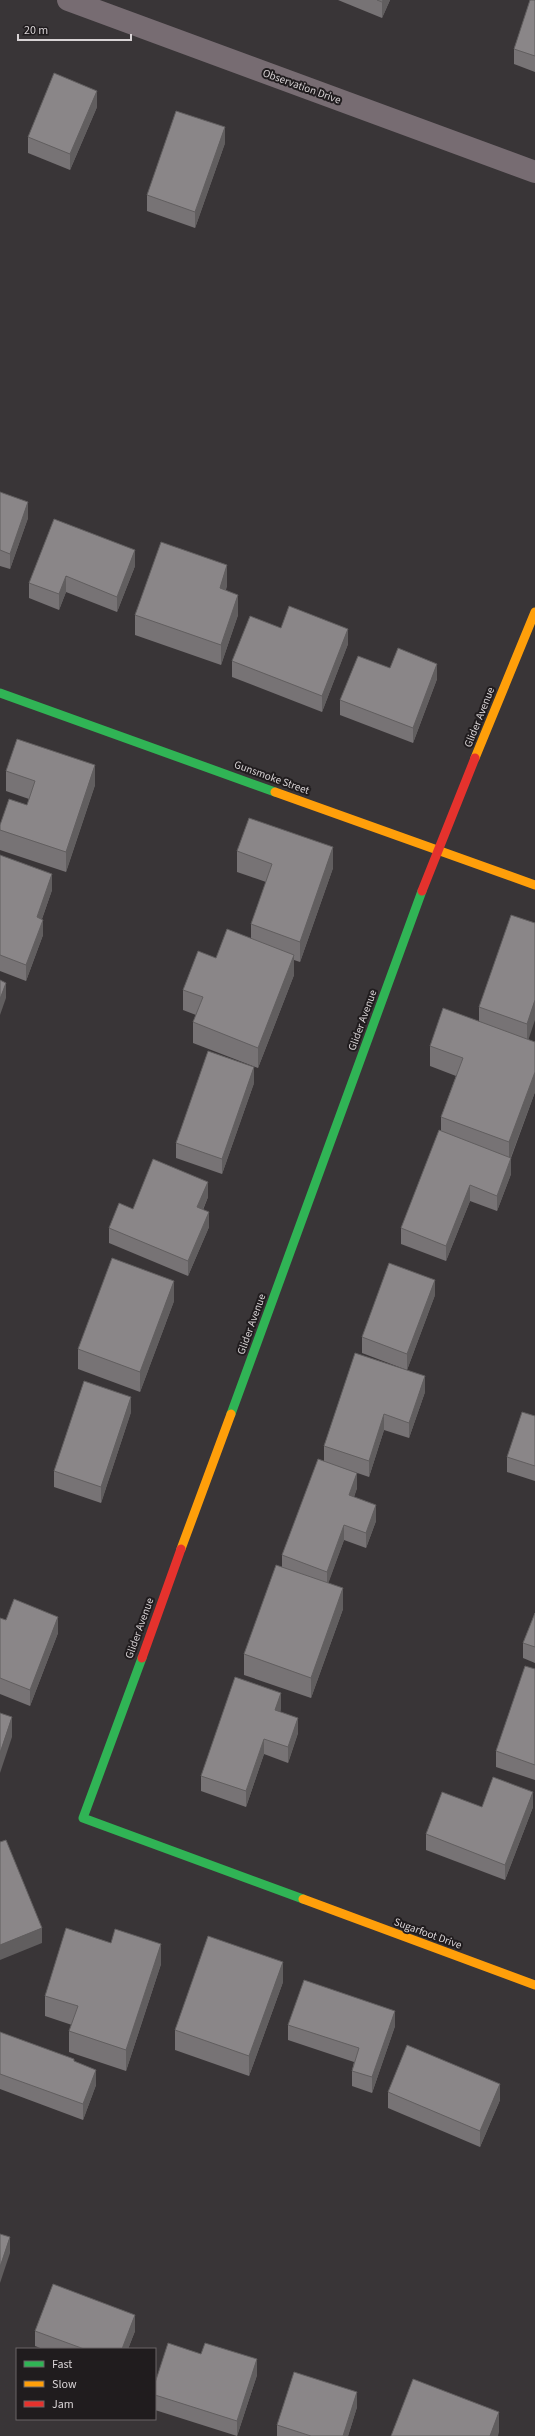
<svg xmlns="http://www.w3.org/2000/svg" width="535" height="2436" viewBox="0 0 535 2436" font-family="'Source Sans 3',sans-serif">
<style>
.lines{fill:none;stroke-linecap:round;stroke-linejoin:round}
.street{stroke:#776c72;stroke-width:22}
.fast{stroke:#30b455;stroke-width:9}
.slow{stroke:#ff9f0a;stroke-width:9}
.jam{stroke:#e5322d;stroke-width:9}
.wall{fill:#777375}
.shaded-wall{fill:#615e5f}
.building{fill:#8a8688;stroke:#615e5f}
.labels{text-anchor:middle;stroke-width:4;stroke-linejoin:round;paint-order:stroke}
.street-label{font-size:11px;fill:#d8d3d5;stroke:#201c1e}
</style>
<rect width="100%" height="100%" fill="#393537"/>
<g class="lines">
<!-- street -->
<path class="street" d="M68 0 535 172"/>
<!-- fast -->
<g class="fast">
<path d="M0 693 275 792"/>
<path d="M231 1414 422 891"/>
<path d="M142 1658 83 1818 303 1899"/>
</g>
<!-- slow -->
<g class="slow">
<path d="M475 758 535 612"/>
<path d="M275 792 535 885"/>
<path d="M181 1549 231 1414"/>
<path d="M303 1899 535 1985"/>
</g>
<!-- jam -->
<g class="jam">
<path d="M422 891 475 758"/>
<path d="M142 1658 181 1549"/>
</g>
</g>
<!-- wall -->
<g class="wall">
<path d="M338 0H390L382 18Z"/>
<path d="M535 0V72L514 64V49Z"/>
<path d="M97 107 70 170 28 153V137Z"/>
<path d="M225 143 195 228 147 211V195Z"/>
<path d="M0 492 28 518 10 569 0 566Z"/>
<path d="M135 566 117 612 66 592 59 610 29 598V583Z"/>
<path d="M227 585 226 590 238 615 221 665 135 635V615Z"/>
<path d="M348 644 322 712 232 677V661Z"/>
<path d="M390 668 437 679 413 743 340 715V700Z"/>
<path d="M6 771 95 785 66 872 0 850V825L27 805 29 799 6 791Z"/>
<path d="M237 851 333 868 300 962 294 960V975L258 1068 193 1043V1022L196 1015 183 1010V990L216 958 251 938V924L266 882 237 872Z"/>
<path d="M0 855 52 890 42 919 43 935 26 981 0 971Z"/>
<path d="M535 923 528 1040 535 1042V1092L511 1158V1174L497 1211 470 1201 446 1261 401 1244V1228L441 1131V1117L456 1076 430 1066V1046L479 1022V1007Z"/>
<path d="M254 1083 222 1174 176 1158V1143Z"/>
<path d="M208 1197 203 1210 209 1227 188 1276 109 1243V1228L133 1209Z"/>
<path d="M435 1295 407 1370 362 1353V1337Z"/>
<path d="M174 1301 140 1392 78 1369V1349Z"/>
<path d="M425 1392 409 1438 384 1430 369 1477 337 1466 357 1488 354 1497 376 1521 366 1548 344 1540 328 1583 343 1609 311 1698 244 1675V1654L282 1567V1555L324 1461V1446Z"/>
<path d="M131 1412 101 1503 54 1487V1471Z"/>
<path d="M535 1416V1481L507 1472V1457Z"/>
<path d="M535 1613V1663L523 1658V1643Z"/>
<path d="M0 1618 6 1620 58 1633 30 1706 0 1694Z"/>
<path d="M535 1669V1780L496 1767V1751Z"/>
<path d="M281 1709 280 1712 298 1733 288 1763 264 1754 246 1807 201 1791V1776Z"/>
<path d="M482 1807H533L505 1880 426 1850V1834Z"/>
<path d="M111 1943 161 1964 126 2071 69 2052V2031L72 2025 45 2016V1996Z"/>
<path d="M283 1982 249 2076 175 2050V2030Z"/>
<path d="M288 2025 395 2026 372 2093 352 2086V2071L354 2062 288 2040Z"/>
<path d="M0 2032 74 2062 96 2085 83 2120 0 2089Z"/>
<path d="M388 2092 500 2100 480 2147 388 2108Z"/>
<path d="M35 2331H135L128 2349H43L35 2346Z"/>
<path d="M201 2354 257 2375 237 2436 155 2410V2383Z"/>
<path d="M357 2407 348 2436H277V2425Z"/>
</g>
<!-- shaded-wall -->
<g class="shaded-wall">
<path d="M383 0H390L382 18V2Z"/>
<path d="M97 91V107L70 170V154Z"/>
<path d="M225 127V143L195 228V212Z"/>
<path d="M28 502V518L10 569V554Z"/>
<path d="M135 550V566L117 612V597Z"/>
<path d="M227 565V585L220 608V588Z"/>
<path d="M66 576V592L59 610V594Z"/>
<path d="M238 595V615L221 665V645Z"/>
<path d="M348 629V644L322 712V696Z"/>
<path d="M437 664V679L413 743V728Z"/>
<path d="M95 765V785L66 872V852Z"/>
<path d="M333 847V868L300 962V942Z"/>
<path d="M52 874V890L37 933V917Z"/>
<path d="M43 920V935L26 981V965Z"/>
<path d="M294 955V975L258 1068V1048Z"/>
<path d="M6 983V998L0 1015V999Z"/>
<path d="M535 1000V1020L527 1044V1024Z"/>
<path d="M254 1067V1083L222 1174V1159Z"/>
<path d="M535 1072V1092L509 1162V1142Z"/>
<path d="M511 1158V1174L497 1211V1196Z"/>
<path d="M208 1182V1197L197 1223V1207Z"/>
<path d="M470 1185V1201L446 1261V1246Z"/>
<path d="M209 1212V1227L188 1276V1261Z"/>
<path d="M435 1280V1295L407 1370V1354Z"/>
<path d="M174 1281V1301L140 1392V1372Z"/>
<path d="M425 1376V1392L409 1438V1423Z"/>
<path d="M131 1397V1412L101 1503V1487Z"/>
<path d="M384 1414V1430L369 1477V1461Z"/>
<path d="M357 1473V1488L349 1511V1495Z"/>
<path d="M376 1505V1521L366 1548V1533Z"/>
<path d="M344 1525V1540L327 1587V1572Z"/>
<path d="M343 1588V1609L311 1698V1678Z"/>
<path d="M58 1617V1633L30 1706V1690Z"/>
<path d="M281 1693V1709L275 1725V1710Z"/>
<path d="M12 1717V1737L0 1773V1753Z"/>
<path d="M298 1718V1733L288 1763V1747Z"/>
<path d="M264 1739V1754L246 1807V1791Z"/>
<path d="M533 1792V1807L505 1880V1865Z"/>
<path d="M42 1928V1943L0 1960V1945Z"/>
<path d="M161 1944V1964L126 2071V2050Z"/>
<path d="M283 1962V1982L249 2076V2056Z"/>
<path d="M395 2011V2026L372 2093V2077Z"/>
<path d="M96 2070V2085L83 2120V2104Z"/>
<path d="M500 2084V2100L480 2147V2131Z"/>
<path d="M10 2237V2253L0 2283V2267Z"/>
<path d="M135 2315V2331L128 2349H122Z"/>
<path d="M257 2359V2375L237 2436V2421Z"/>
<path d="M357 2392V2407L348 2436H343Z"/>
<path d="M499 2412V2432L498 2436H490Z"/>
</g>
<!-- building -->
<g class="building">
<path d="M377 0H383L382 2Z"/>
<path d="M530 0H535V56L514 49Z"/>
<path d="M54 73 97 91 70 154 28 137Z"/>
<path d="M176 111 225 127 195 212 147 195Z"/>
<path d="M0 492 28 502 10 554 0 550Z"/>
<path d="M54 519 135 550 117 597 66 576 59 594 29 583Z"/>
<path d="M161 542 227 565 220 588 238 595 221 645 135 615Z"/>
<path d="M289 606 348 629 322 696 232 661 250 616 281 628Z"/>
<path d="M398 648 437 664 413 728 340 700 358 656 390 668Z"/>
<path d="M17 739 95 765 66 852 0 830V825L9 799 27 805 35 781 6 771Z"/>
<path d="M249 818 333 847 300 942 251 924 272 864 237 851Z"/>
<path d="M0 855 52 874 37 917 43 920 26 965 0 955Z"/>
<path d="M511 915 535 923V1000L527 1024 479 1007Z"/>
<path d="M227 929 294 955 258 1048 193 1022 203 997 183 990 198 951 216 958Z"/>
<path d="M0 980 6 983 0 999Z"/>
<path d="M443 1008 535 1042V1072L509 1142 441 1117 463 1058 430 1046Z"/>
<path d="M208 1051 254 1067 222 1159 176 1143Z"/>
<path d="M439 1130 511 1158 497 1196 470 1185 446 1246 401 1228Z"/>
<path d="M153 1159 208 1182 197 1207 209 1212 188 1261 109 1228 119 1203 133 1209Z"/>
<path d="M112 1258 174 1281 140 1372 78 1349Z"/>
<path d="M389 1263 435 1280 407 1354 362 1337Z"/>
<path d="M355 1353 425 1376 409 1423 384 1414 369 1461 324 1446Z"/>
<path d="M84 1381 131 1397 101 1487 54 1471Z"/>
<path d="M522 1412 535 1416V1466L507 1457Z"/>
<path d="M318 1459 357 1473 349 1495 376 1505 366 1533 344 1525 327 1572 282 1555Z"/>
<path d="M276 1565 343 1588 311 1678 244 1654Z"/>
<path d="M14 1599 58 1617 30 1690 0 1678V1618L6 1620Z"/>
<path d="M535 1613V1647L523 1643Z"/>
<path d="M525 1666 535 1669V1765L496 1751Z"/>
<path d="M235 1677 281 1693 275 1710 298 1718 288 1747 264 1739 246 1791 201 1776Z"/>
<path d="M0 1713 12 1717 0 1753Z"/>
<path d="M493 1777 533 1792 505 1865 426 1834 442 1792 482 1807Z"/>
<path d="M6 1840 42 1928 0 1945V1842Z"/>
<path d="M66 1928 111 1943 115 1929 161 1944 126 2050 69 2031 78 2006 45 1996Z"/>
<path d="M208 1936 283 1962 249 2056 175 2030Z"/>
<path d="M304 1980 395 2011 372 2077 352 2071 359 2048 288 2025Z"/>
<path d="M0 2032 74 2059V2061L96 2070 83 2104 0 2074Z"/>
<path d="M407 2045 500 2084 480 2131 388 2092Z"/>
<path d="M0 2234 10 2237 0 2267Z"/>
<path d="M53 2284 135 2315 122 2349H84L35 2331Z"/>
<path d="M168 2343 201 2354 205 2343 257 2359 237 2421 155 2395V2383Z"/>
<path d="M294 2372 357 2392 343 2436H311L277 2425Z"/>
<path d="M413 2379 499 2412 490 2436H391Z"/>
</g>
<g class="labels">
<!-- street labels -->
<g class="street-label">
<text transform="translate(302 86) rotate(20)" y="4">Observation Drive</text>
<text transform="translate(479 717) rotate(-68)" y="4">Glider Avenue</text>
<text transform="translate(272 777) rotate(20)" y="4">Gunsmoke Street</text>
<text transform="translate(362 1020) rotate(-70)" y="4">Glider Avenue</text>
<text transform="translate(251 1324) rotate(-70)" y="4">Glider Avenue</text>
<text transform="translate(139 1628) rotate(-70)" y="4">Glider Avenue</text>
<text transform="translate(428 1933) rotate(20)" y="4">Sugarfoot Drive</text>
</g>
</g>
<!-- legend -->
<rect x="16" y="2348" width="140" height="72" fill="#201c1e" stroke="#6a6567"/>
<rect x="24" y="2361" width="20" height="6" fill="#30b455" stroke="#6a6567"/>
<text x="52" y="2368" font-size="12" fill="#d8d3d5">Fast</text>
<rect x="24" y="2381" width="20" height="6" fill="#ff9f0a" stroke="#6a6567"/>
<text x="52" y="2388" font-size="12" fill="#d8d3d5">Slow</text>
<rect x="24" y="2401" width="20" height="6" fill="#e5322d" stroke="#6a6567"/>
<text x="52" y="2408" font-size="12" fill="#d8d3d5">Jam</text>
<!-- scale -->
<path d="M18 34v6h113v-6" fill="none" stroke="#d8d3d5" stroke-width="2"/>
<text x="24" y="34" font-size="12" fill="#d8d3d5" stroke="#201c1e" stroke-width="3" paint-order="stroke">20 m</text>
</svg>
